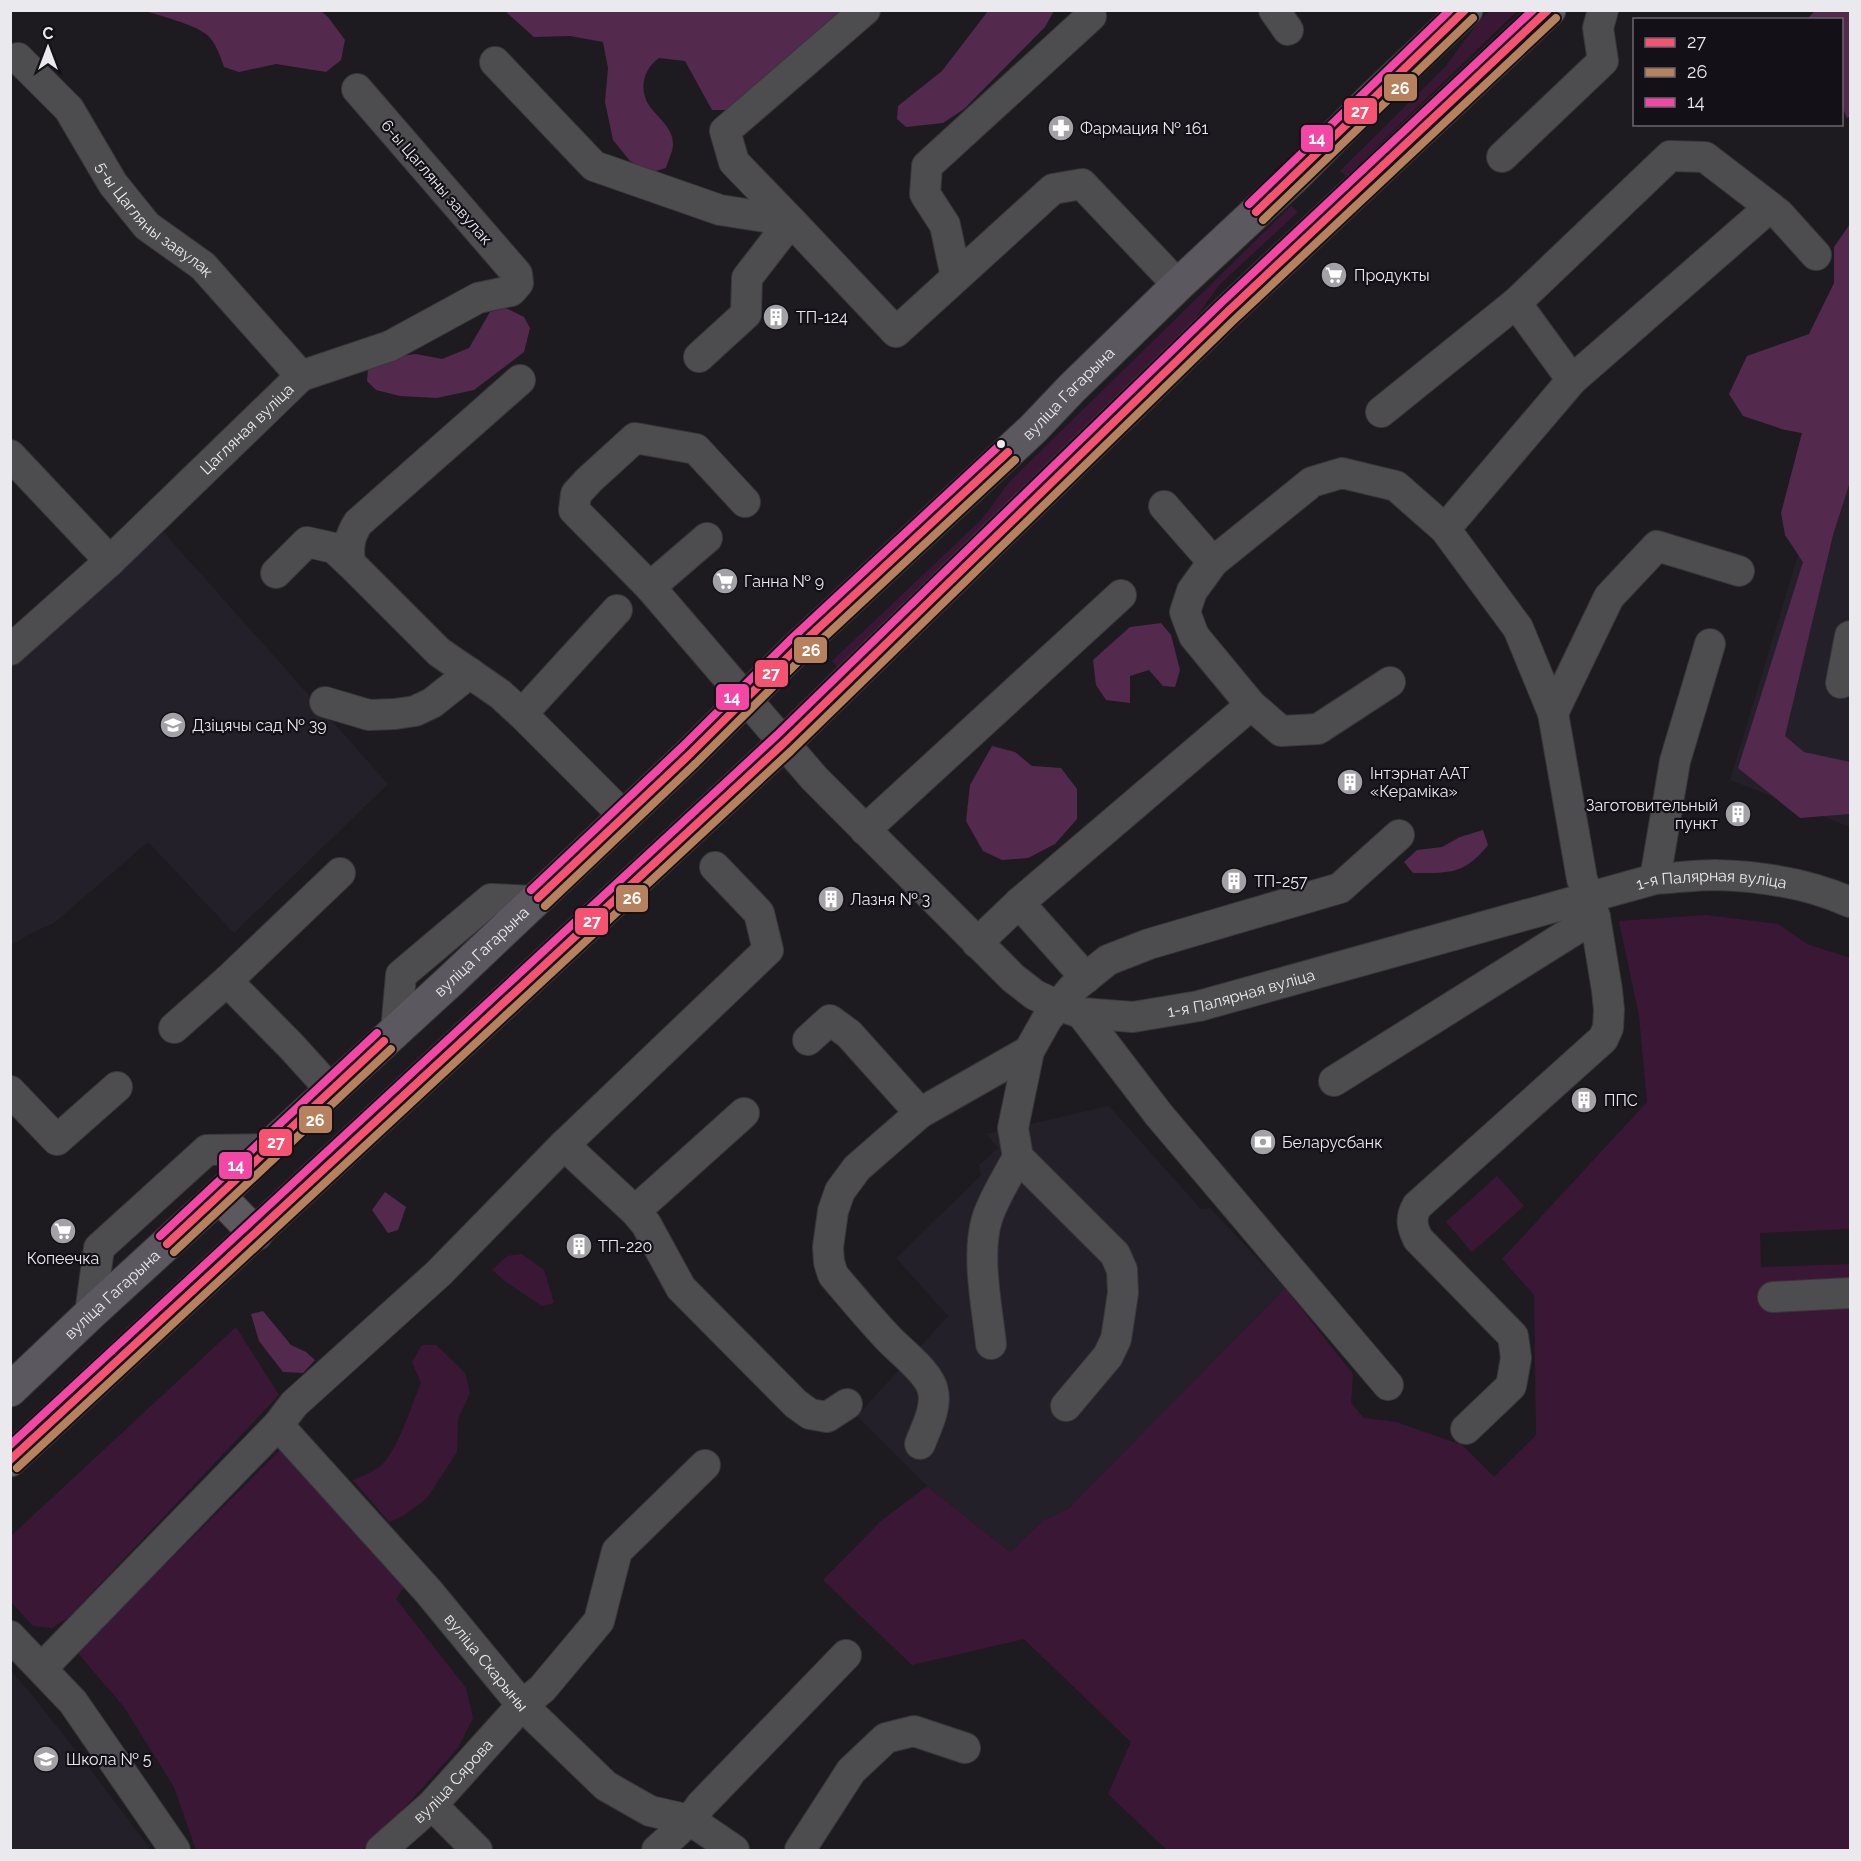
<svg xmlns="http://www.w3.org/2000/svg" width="1861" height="1861" viewBox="0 0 1861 1861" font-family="Raleway,sans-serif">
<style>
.built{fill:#23202a}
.green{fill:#3b1736}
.forest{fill:#54294e}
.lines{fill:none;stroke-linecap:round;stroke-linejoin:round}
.minor-casing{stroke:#383739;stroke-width:32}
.major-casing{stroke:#383739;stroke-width:35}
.minor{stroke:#4d4c4f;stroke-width:30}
.major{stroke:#5c585f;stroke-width:33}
.bus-1-casing{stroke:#131117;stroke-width:12}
.bus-2-casing{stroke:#131117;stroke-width:12}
.bus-3-casing{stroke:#131117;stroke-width:12}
.bus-1{stroke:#f65372;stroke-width:8}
.bus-2{stroke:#b6815c;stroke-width:8}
.bus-3{stroke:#f346a5;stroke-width:8}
.bus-dot{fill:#eae9ed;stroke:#131117;stroke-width:2}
.labels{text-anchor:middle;stroke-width:4.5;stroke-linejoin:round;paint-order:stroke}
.poi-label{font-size:16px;fill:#eae9ed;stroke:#131117;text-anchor:start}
.street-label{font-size:16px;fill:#eae9ed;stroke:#131117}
.line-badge{stroke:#131117;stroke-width:2}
.badge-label{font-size:16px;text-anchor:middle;font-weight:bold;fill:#fff}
</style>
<rect width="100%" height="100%" fill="#1d1b1f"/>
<!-- built -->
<g class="built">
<path d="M1850 315V827L1730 780 1814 502Z"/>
<path d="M159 527 388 784 234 933 148 842 54 923 32 933 11 945V666Z"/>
<path d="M1109 1106 1201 1209 1210 1208 1285 1288 1068 1509 1044 1520 1010 1552 927 1486 857 1416 948 1316 896 1258 981 1175 979 1165 998 1148 986 1134Z"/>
<path d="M11 1671 28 1690 87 1765 151 1850H11Z"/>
</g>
<!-- green -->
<g class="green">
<path d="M1491 10 1517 11 1346 176 1340 171 1445 67 1479 21Z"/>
<path d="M1291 206 1298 212 1220 284 1185 332 839 669 832 661 982 519 1010 481Z"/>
<path d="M1706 915 1778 924 1807 944 1850 958V1229L1760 1233 1761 1267 1850 1264V1850H1167L1108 1794 1131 1742 1024 1639 912 1665 823 1580 881 1521 927 1486 1010 1552 1044 1520 1068 1509 1285 1288 1353 1374 1351 1403 1364 1418 1396 1422 1462 1445 1494 1477 1536 1435 1534 1295 1502 1259 1647 1102 1639 1016 1619 921Z"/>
<path d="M1497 1176 1524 1206 1472 1252 1446 1222Z"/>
<path d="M522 1254 544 1270 554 1303 542 1306 506 1282 492 1270 507 1256Z"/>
<path d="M236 1327 279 1395 69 1617 52 1628 33 1626 11 1602V1536Z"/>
<path d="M422 1345H436L465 1373 470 1393 458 1419 457 1452 427 1498 403 1516 389 1522 353 1480C362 1476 371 1473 379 1467 396 1456 412 1404 421 1383L412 1362Z"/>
<path d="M280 1450 402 1569 404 1587 396 1599 466 1688 473 1718 458 1748 387 1827 362 1850H196L174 1787 124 1707 77 1652Z"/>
</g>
<!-- forest -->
<g class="forest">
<path d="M145 11H321L328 17 345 40 341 60 326 72 276 64 239 72 224 67C220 56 216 42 206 34 193 24 161 16 145 11Z"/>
<path d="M505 11H842L732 110H712L685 61 659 58C645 68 639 85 647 102 655 117 674 126 673 146 672 153 668 161 666 168L649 173 630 161 613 140 605 102 608 68 603 42 570 36 534 37Z"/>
<path d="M988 11H1054L1045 27 964 109 943 123 906 127 897 119 898 106 942 71Z"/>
<path d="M1820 11H1850V116L1847 118 1842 107V20L1807 19 1814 12Z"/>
<path d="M1850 224V482L1833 535 1785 736 1804 752 1850 762V814L1800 818 1738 768 1803 562 1785 535 1781 513 1802 433 1785 430 1743 416 1729 394 1747 356 1809 334 1834 283V247Z"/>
<path d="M506 308 524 317 530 328 524 352 474 390 437 398 400 396 376 390 367 381 368 369 377 359 416 354 442 359 469 348 490 312Z"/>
<path d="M1161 623 1171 635 1180 670 1175 687 1163 686 1149 670 1130 676V703L1106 700 1096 685 1093 660 1130 627Z"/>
<path d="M992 746 1015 752 1032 766 1061 768 1077 789V819L1055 844 1028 858 1002 860 983 851 966 821 970 785Z"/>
<path d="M1483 830 1488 845C1464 875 1449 873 1413 873L1404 862 1417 850 1442 847 1460 837Z"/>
<path d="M385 1192 406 1207 398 1230 388 1233 372 1210Z"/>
<path d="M263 1311 291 1345 306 1352 315 1360 303 1373 283 1372 259 1341 251 1314Z"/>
</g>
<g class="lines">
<defs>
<g id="minor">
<path d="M1274 10 1288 30"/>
<path id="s1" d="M18 58 69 109 113 184 147 226 203 266 301 376"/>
<path d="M495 62 594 166 720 210 791 221 896 332 1053 189 1082 184 1178 285"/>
<path d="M1502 157 1603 61 1598 28 1603 10"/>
<path d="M1770 207 1779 214 1816 255"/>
<path d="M956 277 945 225 925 194 927 166 1091 16"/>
<path d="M699 357 746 314 747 278 791 221 734 162 725 131 865 10"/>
<path d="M520 380 358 523C349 537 348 547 350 563L439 652 500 694 522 714 624 816"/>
<path d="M1381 412 1516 303 1670 156 1705 157 1770 207 1572 380"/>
<path d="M10 455 110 561"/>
<path id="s2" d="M745 502 696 449 635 438 589 480 576 494 574 510 650 587 814 778 1013 978 1035 995 1057 1005 1081 1013 1133 1017 1199 1006 1655 879C1675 878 1695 875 1715 875 1760 876 1809 884 1850 902"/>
<path d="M1164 506 1213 562"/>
<path d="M1445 529 1572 380 1516 303"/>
<path d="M276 573 307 542 334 548 350 563"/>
<path d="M650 587 707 538"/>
<path id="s3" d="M10 650 110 561 301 376 390 346 478 298 511 291 518 283 517 274 357 89"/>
<path d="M1390 682 1318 729 1281 731 1251 705 1194 636 1185 612 1192 591 1213 562 1312 482 1342 473 1396 486 1445 529 1518 628 1553 713 1582 879 1595 917 1607 990 1609 1010 1608 1028 1603 1039 1417 1206C1410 1218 1412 1227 1418 1239L1513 1336 1516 1358 1511 1386 1466 1429"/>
<path d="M1841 683 1850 636"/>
<path d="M325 702 369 715 395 714 415 711 432 703 470 673"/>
<path d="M1553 713 1609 597 1657 546 1739 571"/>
<path d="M522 714 617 610"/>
<path d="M865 830 1121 595"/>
<path d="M1655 879 1675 761 1710 644"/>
<path d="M1019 903 1086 978"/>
<path d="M977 943 1019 903 1251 705"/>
<path d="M227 981 340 873"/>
<path d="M1081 1013 1159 1115 1388 1385"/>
<path d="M174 1028 227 981 292 1047 331 1090"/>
<path d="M396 1031 401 975 491 899 535 901"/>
<path d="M808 1040 830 1020 849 1034 920 1113"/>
<path d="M1334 1081 1595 917"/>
<path d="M10 1091 57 1140 117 1087"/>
<path d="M564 1145 635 1211 646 1224 681 1288 796 1404 810 1414 827 1417 847 1404"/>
<path d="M635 1211 744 1113"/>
<path d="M1773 1297 1850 1293"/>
<path d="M90 1314 99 1248 207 1150 267 1149"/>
<path d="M991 1344C987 1307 976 1255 987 1219 993 1199 1008 1176 1018 1157"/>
<path d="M1066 1406 1108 1356 1116 1339 1123 1293 1122 1270 1115 1254 1018 1157 1013 1128 1029 1051 1047 1019 1072 989 1108 960 1149 944 1340 888 1399 835"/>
<path id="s4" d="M278 1425 428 1591 522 1705 606 1786 650 1811 690 1820 734 1850"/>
<path d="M920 1444C926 1428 937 1408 933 1391 930 1373 901 1352 888 1338 869 1318 851 1296 833 1275L829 1262 828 1247 833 1211 840 1191 857 1168 920 1113 1029 1051"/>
<path d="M10 1636 73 1702 175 1850"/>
<path d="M42 1668 278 1425 294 1404 439 1273 564 1145 768 950 759 913 715 867"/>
<path d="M432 1805 477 1850"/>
<path id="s5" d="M381 1850 432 1805 522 1705 542 1689 599 1621 617 1551 705 1465"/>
<path d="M657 1850 690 1820 701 1805 846 1655"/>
<path d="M800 1850 851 1771 886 1738 914 1731 965 1748"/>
</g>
<g id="major">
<path d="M219 1196 256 1234"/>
<path id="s6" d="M10 1390 90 1314 219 1196 267 1149 450 981 689 755 796 649 1033 429 1072 388 1178 285 1296 175 1372 99 1466 10"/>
<path d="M10 1460 784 743 1226 313 1549 10"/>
</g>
</defs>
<!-- minor casing -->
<use href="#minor" class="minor-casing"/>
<!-- major casing -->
<use href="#major" class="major-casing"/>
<!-- minor -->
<use href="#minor" class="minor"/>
<!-- major -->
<use href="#major" class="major"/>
<defs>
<g id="bus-1">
<path d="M1256 212 1465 10"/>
<path d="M538 898 689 755 796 649 1008 452"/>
<path d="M167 1244 384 1041"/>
<path d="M10 1460 784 743 1226 313 1548 10"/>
</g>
<g id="bus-2">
<path d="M1263 220 1473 18"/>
<path d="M545 906 696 763 803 657 1015 460"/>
<path d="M174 1252 391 1049"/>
<path d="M17 1468 791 751 1233 321 1556 18"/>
</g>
<g id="bus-3">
<path d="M1249 204 1450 10"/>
<path d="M531 890 682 747 789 641 1001 444"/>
<path d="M160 1236 377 1033"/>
<path d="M10 1445 777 735 1219 305 1533 10"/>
</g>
</defs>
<!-- bus-1 casing -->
<use href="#bus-1" class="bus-1-casing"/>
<!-- bus-2 casing -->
<use href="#bus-2" class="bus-2-casing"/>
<!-- bus-3 casing -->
<use href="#bus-3" class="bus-3-casing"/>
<!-- bus-1 -->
<use href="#bus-1" class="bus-1"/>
<!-- bus-2 -->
<use href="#bus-2" class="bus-2"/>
<!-- bus-3 -->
<use href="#bus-3" class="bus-3"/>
</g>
<!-- icons -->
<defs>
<symbol id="pharmacy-disc" viewBox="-11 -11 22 22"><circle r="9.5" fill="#a2a1a5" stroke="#131117"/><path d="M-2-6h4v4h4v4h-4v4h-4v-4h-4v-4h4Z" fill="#fff"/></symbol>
<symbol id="supermarket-disc" viewBox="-11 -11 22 22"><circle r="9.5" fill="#a2a1a5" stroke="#131117"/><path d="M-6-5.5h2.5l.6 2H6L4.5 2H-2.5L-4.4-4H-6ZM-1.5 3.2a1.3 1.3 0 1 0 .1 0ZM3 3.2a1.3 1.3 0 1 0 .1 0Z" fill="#fff"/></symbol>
<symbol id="building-disc" viewBox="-11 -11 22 22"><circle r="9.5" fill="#a2a1a5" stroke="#131117"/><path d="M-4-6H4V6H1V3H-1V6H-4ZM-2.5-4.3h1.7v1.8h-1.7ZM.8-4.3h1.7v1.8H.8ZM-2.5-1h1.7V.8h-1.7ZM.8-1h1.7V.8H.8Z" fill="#fff"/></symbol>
<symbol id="school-disc" viewBox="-11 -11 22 22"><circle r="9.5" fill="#a2a1a5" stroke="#131117"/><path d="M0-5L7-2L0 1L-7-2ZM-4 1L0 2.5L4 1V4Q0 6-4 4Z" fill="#fff"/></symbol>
<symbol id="bank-disc" viewBox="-11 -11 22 22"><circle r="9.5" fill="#a2a1a5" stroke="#131117"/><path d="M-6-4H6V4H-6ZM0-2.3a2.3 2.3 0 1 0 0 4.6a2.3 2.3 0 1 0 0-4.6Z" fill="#fff"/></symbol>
</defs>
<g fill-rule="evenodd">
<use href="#pharmacy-disc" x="1046" y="113" width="30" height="30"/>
<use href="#supermarket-disc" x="1319" y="260" width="30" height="30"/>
<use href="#building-disc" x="761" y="302" width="30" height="30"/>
<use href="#supermarket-disc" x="710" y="566" width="30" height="30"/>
<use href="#school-disc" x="158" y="710" width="30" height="30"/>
<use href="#building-disc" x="1335" y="767" width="30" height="30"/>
<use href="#building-disc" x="1723" y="799" width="30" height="30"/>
<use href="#building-disc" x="1219" y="866" width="30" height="30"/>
<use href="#building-disc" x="816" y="884" width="30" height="30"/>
<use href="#building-disc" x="1569" y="1085" width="30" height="30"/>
<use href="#bank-disc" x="1248" y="1127" width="30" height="30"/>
<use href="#supermarket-disc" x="48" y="1216" width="30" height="30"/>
<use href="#building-disc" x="564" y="1231" width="30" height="30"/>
<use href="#school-disc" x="31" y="1744" width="30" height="30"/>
</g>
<!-- markers -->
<circle class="bus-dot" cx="1001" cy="444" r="5"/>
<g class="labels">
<!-- poi labels -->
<g class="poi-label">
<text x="1080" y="134">Фармация № 161</text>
<text x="1354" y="281">Продукты</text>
<text x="796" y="323">ТП-124</text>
<text x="744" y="587">Ганна № 9</text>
<text x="192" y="731">Дзіцячы сад № 39</text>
<text x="1370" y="779">Інтэрнат ААТ<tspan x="1370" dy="18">«Кераміка»</tspan></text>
<text x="1718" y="811" text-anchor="end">Заготовительный<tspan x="1718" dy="18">пункт</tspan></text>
<text x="1254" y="887">ТП-257</text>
<text x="850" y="905">Лазня № 3</text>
<text x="1604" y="1106">ППС</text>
<text x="1282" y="1148">Беларусбанк</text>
<text x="598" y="1252">ТП-220</text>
<text x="63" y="1264" text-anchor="middle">Копеечка</text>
<text x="66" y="1765">Школа № 5</text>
</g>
<!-- street labels -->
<g class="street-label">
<text transform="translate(437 182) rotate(49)" y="6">6-ы Цагляны завулак</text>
<text dy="6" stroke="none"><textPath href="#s1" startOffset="214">5-ы Цагляны завулак</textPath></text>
<text dy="6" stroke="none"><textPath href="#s6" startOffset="1454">вуліца Гагарына</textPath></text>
<text dy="6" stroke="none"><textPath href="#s3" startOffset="324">Цагляная вуліца</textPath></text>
<text dy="6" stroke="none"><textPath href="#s2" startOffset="1600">1-я Палярная вуліца</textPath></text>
<text dy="6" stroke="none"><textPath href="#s6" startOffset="644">вуліца Гагарына</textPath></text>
<text dy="6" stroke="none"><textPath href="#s2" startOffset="1114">1-я Палярная вуліца</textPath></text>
<text dy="6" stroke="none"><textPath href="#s6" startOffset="140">вуліца Гагарына</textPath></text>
<text dy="6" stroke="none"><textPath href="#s4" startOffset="316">вуліца Скарыны</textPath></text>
<text dy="6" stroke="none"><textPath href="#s5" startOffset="100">вуліца Сярова</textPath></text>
</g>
</g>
<g class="line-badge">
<rect x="1383" y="73" width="35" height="29" rx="6" fill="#b6815c"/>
<rect x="1343" y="97" width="35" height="28" rx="6" fill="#f65372"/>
<rect x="1300" y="124" width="34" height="29" rx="6" fill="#f346a5"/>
<rect x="793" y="636" width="35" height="28" rx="6" fill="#b6815c"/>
<rect x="754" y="659" width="35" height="29" rx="6" fill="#f65372"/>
<rect x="715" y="683" width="35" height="28" rx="6" fill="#f346a5"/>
<rect x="615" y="884" width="34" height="29" rx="6" fill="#b6815c"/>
<rect x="574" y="907" width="35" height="29" rx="6" fill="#f65372"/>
<rect x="298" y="1105" width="35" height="29" rx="6" fill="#b6815c"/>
<rect x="258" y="1128" width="35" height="29" rx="6" fill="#f65372"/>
<rect x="218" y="1151" width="35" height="29" rx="6" fill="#f346a5"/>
</g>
<g class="badge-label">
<text x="1400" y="94">26</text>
<text x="1360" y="117">27</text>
<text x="1317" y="144">14</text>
<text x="811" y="656">26</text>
<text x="771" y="679">27</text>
<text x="732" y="703">14</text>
<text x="632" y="904">26</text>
<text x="592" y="927">27</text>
<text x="315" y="1126">26</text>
<text x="276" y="1148">27</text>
<text x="236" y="1171">14</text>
</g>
<!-- border -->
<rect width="1861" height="1861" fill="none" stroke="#eae9ed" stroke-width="24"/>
<!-- legend -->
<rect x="1633" y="18" width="210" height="108" fill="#131117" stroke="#69676d" stroke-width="1.5"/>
<rect x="1645" y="38" width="30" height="9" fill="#f65372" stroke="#69676d" stroke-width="1.5"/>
<text x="1687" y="48" font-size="18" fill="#eae9ed">27</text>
<rect x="1645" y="68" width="30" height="9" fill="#b6815c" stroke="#69676d" stroke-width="1.5"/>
<text x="1687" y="78" font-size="18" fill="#eae9ed">26</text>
<rect x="1645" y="98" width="30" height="9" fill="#f346a5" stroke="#69676d" stroke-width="1.5"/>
<text x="1687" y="108" font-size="18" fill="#eae9ed">14</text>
<!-- north arrow -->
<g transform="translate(48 48)" stroke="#131117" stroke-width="4.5" paint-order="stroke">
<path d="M0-4.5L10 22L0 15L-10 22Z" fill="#eae9ed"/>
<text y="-9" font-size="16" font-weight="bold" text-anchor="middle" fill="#eae9ed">С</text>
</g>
</svg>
